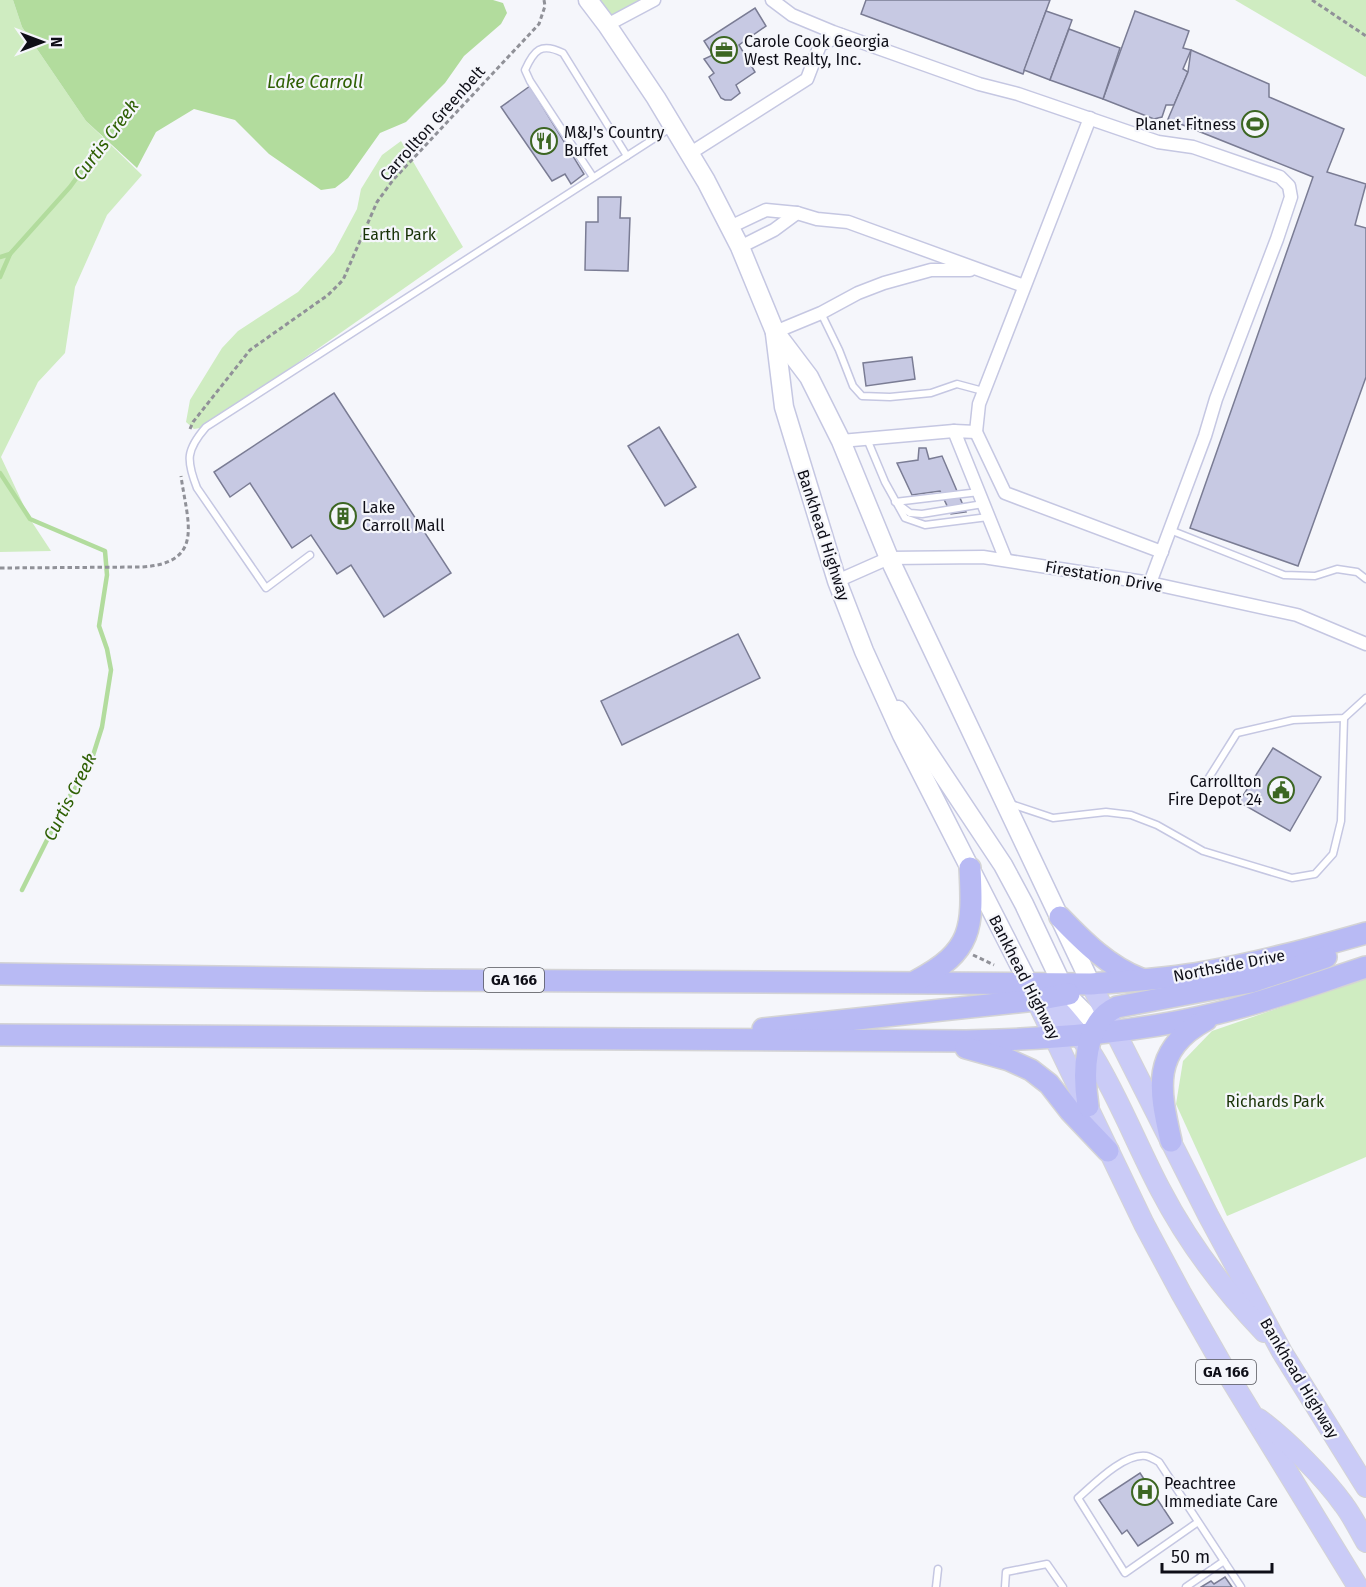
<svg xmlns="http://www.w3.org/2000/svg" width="1366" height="1587" viewBox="0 0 1366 1587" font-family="'Fira Sans',sans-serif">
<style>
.green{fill:#cfecc1}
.water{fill:#b2dc9d}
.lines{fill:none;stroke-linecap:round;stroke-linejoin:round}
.stream{stroke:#b2dc9d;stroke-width:4.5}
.building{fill:#c7c9e3;stroke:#7a7c94;stroke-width:1.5}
.service-casing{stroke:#c5c7e2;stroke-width:9}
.minor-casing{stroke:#c5c7e2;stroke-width:15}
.secondary-casing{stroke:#c5c7e2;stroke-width:21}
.primary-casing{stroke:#d4d4d5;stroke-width:22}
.trunk-casing{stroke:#d4d4d5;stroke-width:24}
.path{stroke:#909198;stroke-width:3;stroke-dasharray:4.5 3;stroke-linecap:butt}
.service{stroke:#fff;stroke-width:6}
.minor{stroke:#fff;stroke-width:12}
.secondary{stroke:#fff;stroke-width:18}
.primary{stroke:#cacbf7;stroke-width:20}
.trunk{stroke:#b8baf4;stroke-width:21}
.labels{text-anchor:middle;stroke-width:4.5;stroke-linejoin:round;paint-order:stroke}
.shield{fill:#f5f6fb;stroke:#53545b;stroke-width:1.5}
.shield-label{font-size:15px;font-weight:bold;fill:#0e0e17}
.poi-label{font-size:16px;fill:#0e0e17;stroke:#f5f6fb;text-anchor:start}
.street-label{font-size:16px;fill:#0e0e17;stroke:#f5f6fb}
.park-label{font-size:16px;fill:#183206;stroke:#f5f6fb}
.water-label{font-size:18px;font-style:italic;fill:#2f6004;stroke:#f5f6fb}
</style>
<rect width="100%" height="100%" fill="#f5f6fb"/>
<!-- green -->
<g class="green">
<path d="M0 0H13L22 27 86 121 142 175 107 215 75 287 65 353 38 382 1 457 30 519 51 551 0 552Z"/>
<path d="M592 0H651L607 25Z"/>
<path d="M1235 0H1366V77Z"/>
<path d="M401 141 463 247 206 427 194 429 186 422 190 400 222 348 238 331 298 292 322 266 334 252 357 209 361 189 382 155Z"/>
<path d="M1366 978V1157L1227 1216 1176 1104 1183 1061 1212 1031Z"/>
</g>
<!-- water -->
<path class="water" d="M13 0H493L503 3 507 13 501 24 464 56 445 83 406 122 380 133 348 178 335 188 321 190 269 154 235 120 194 109 156 132 137 168 86 121 22 27Z"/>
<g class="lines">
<!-- stream -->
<g class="stream">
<path d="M0 257 10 254"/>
<path d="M0 277 10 254 70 187 107 136"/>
<path d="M0 473 30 519 105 551 107 575 99 626 107 649 111 670 102 727 89 768 67 800 22 890"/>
</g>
</g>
<!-- building -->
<g class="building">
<path d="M866 0H1050L1023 74 861 14Z"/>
<path d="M755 8 766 26 739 45 755 72 736 85 740 93 731 100H725L721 98 709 77 714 73 704 59 713 55 704 41Z"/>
<path d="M1046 11 1072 20 1050 80 1024 70Z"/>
<path d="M1135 11 1189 31 1183 48 1191 50 1183 69 1188 72 1174 105H1166L1162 117 1154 119 1103 99Z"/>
<path d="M1069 29 1120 48 1103 99 1050 80Z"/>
<path d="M1191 50 1269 84V97L1344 129 1327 172 1366 184 1355 225 1366 228V377L1298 566 1190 528 1313 177 1168 119 1188 72Z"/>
<path d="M530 86 584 174 571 184 565 174 552 181 501 107Z"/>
<path d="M598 197H621L620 218H630L628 271 585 270 586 222H598Z"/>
<path d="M912 357 915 379 866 386 863 363Z"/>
<path d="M334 393 451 573 384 617 351 565 337 574 311 535 292 548 250 483 230 497 214 472Z"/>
<path d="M659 427 696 487 665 506 628 446Z"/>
<path d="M919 448H926L929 459 942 456 966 512 951 514 940 491 912 495 897 463 918 460Z"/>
<path d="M738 634 760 678 622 745 601 701Z"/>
<path d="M1273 748 1321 777 1290 831 1239 802Z"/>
<path d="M1140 1473 1173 1523 1138 1546 1127 1530 1122 1534 1099 1500Z"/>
<path d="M1225 1577 1232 1587H1201L1211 1581 1214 1584Z"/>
</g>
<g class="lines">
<defs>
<g id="service">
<path d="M593 177 530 81 525 70C534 50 541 42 563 53L627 156"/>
<path d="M821 313 839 350 853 386 862 396 890 397 931 393 957 384 983 391"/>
<path d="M867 439 885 482 905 518 925 525 988 517"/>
<path d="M895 502 979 492"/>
<path d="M898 504 910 513 922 514 983 504"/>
<path d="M1170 530 1284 575 1315 576 1337 569 1357 572 1366 579"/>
<path d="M310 555 266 588 197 488C186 460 186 450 206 427L672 127"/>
<path d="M1205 784 1237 733 1293 720 1344 718 1366 698"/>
<path d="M1011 804 1053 818 1106 812 1131 815 1157 825 1203 851 1292 878 1315 874 1333 854 1341 821 1344 718"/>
<path d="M1198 1522 1125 1573 1078 1498C1094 1484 1124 1453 1146 1456 1151 1457 1155 1460 1159 1462L1241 1587"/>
<path d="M936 1587 938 1569"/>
<path d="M1005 1587 1006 1572 1047 1564 1063 1587"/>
<path d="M1186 1587 1224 1561"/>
</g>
<g id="minor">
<path d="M772 0 792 15 833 32 979 84 1018 94 1158 142 1193 147 1280 177 1289 186 1291 197 1277 239 1216 399 1205 436 1150 583"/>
<path d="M607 25 654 0"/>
<path d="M689 154 807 79 820 45 841 35"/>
<path d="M730 227 766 210 797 213 817 219 848 222 1024 286"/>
<path d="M740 247 774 230 797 213"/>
<path d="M775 332 821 313 858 293 884 283 931 270H970"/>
<path d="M976 432 1005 493 1162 552"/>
<path d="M841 441 954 431"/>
<path d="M1006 560 954 431 976 432 979 404 1090 118"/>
<path d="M837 581 889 558 983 557 1150 583 1297 615 1366 644"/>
</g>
<g id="secondary">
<path d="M588 0 607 25 656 98 706 181 740 247 775 332 809 377 841 441 889 558 1091 984"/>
<path d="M775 334 784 407 837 581 864 651 902 735 1029 984"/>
<path d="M898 710 914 731 1003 865 1024 904 1067 995 1090 1018 1109 1028"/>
</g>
<g id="primary">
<path d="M1091 984 1208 1215 1282 1352 1366 1487"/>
<path d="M1030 987 1144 1224 1181 1293 1225 1370 1358 1587"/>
<path d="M1036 990C1098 1038 1124 1121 1160 1189 1187 1241 1224 1290 1264 1332"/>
<path d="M1259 1419C1287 1440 1324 1477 1344 1505 1353 1517 1359 1530 1366 1542"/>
</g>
<g id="trunk">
<path d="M1060 917C1084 942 1108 966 1141 979"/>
<path d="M0 974 427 980 1091 984C1129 981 1167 979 1205 972 1259 963 1313 948 1366 933"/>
<path d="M916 981C973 951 973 928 970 868"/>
<path d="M763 1029 1036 1000 1069 994"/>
<path d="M0 1035 966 1041C1050 1039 1136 1033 1218 1013 1269 1001 1317 983 1366 967"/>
<path d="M966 1048 1009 1060 1031 1070 1049 1084 1070 1111 1108 1151"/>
<path d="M1088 1106C1083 1074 1083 1022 1117 1007L1251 982 1326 957"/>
<path d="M1171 1141C1159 1089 1151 1050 1206 1020"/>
</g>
</defs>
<!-- service casing -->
<use href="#service" class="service-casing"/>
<!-- minor casing -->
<use href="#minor" class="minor-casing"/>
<!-- secondary casing -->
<use href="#secondary" class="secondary-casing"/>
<!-- primary casing -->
<use href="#primary" class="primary-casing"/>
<!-- trunk casing -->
<use href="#trunk" class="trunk-casing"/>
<!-- path -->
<g class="path">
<path d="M1312 0 1366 36"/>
<path d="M190 429 193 422 250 350 328 295 343 280 377 202 393 180 539 24 545 6 544 0"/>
<path d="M0 568 142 567C206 563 187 521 181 476"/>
<path d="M973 955 994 965"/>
</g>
<!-- service -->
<use href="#service" class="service"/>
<!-- minor -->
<use href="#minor" class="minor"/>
<!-- secondary -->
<use href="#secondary" class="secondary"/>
<!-- primary -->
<use href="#primary" class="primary"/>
<!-- trunk -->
<use href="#trunk" class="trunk"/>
</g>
<!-- icons -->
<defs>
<symbol id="office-ring" viewBox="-11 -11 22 22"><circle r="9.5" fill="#f5f6fb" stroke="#3c6622" stroke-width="1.5"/><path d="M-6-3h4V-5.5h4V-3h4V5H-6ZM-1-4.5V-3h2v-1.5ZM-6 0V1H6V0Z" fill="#3c6622"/></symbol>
<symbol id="stadium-ring" viewBox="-11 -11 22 22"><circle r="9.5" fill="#f5f6fb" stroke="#3c6622" stroke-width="1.5"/><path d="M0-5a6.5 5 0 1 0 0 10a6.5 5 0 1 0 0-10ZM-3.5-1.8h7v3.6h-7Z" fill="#3c6622"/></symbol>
<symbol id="restaurant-ring" viewBox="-11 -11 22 22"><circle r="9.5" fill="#f5f6fb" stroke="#3c6622" stroke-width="1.5"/><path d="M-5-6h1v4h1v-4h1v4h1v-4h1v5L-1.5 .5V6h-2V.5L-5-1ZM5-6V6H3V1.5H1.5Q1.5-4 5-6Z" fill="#3c6622"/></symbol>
<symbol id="building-ring" viewBox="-11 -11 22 22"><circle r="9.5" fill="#f5f6fb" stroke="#3c6622" stroke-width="1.5"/><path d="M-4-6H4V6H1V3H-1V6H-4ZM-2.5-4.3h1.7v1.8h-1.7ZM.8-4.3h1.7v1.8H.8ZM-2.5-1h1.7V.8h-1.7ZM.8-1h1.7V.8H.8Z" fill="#3c6622"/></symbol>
<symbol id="civic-ring" viewBox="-11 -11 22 22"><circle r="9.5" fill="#f5f6fb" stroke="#3c6622" stroke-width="1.5"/><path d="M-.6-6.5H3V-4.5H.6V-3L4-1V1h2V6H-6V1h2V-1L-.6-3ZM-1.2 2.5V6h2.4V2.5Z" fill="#3c6622"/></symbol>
<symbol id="hospital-ring" viewBox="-11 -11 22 22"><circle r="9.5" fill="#f5f6fb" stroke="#3c6622" stroke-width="1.5"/><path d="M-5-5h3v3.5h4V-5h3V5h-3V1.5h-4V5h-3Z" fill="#3c6622"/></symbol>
</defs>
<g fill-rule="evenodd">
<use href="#office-ring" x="709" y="35" width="30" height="30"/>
<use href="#stadium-ring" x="1240" y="109" width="30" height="30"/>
<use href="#restaurant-ring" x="529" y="126" width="30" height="30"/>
<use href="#building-ring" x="328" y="501" width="30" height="30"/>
<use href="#civic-ring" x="1266" y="775" width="30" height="30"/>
<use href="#hospital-ring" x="1130" y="1477" width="30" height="30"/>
</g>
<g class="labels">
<!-- shield labels -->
<g class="shield">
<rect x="484" y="968" width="60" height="24" rx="4.5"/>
<rect x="1196" y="1360" width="60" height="24" rx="4.5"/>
</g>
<g class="shield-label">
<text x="514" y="985">GA 166</text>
<text x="1226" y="1377">GA 166</text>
</g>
<!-- poi labels -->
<g class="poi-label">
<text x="744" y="47">Carole Cook Georgia<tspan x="744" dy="18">West Realty, Inc.</tspan></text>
<text x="1236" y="130" text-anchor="end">Planet Fitness</text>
<text x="564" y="138">M&amp;J's Country<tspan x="564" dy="18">Buffet</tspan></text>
<text x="362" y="513">Lake<tspan x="362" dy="18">Carroll Mall</tspan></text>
<text x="1262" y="787" text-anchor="end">Carrollton<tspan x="1262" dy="18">Fire Depot 24</tspan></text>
<text x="1164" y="1489">Peachtree<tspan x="1164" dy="18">Immediate Care</tspan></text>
</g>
<!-- street labels -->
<g class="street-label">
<text transform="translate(432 123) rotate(-48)" y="6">Carrollton Greenbelt</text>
<text transform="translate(824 535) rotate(72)" y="6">Bankhead Highway</text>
<text transform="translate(1104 576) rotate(10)" y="6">Firestation Drive</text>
<text transform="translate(1229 965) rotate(-11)" y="6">Northside Drive</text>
<text transform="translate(1025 977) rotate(63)" y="6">Bankhead Highway</text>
<text transform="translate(1300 1378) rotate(59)" y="6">Bankhead Highway</text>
</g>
<!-- park labels -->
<g class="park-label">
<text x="399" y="240">Earth Park</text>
<text x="1275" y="1107">Richards Park</text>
</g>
<!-- water labels -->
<g class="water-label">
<text x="315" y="88">Lake Carroll</text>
<text transform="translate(106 140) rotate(-53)" y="6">Curtis Creek</text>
<text transform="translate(70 797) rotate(-63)" y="6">Curtis Creek</text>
</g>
</g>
<!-- north arrow -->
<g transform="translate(42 42) rotate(90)" stroke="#f5f6fb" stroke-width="4.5" paint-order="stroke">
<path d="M0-4.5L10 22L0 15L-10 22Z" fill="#0e0e17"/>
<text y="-9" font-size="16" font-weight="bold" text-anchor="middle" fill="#0e0e17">N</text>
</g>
<!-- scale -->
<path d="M1162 1563v9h110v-9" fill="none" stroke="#0e0e17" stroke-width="3"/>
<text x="1171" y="1563" font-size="18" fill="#0e0e17" stroke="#f5f6fb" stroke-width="4.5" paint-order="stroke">50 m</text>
</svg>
